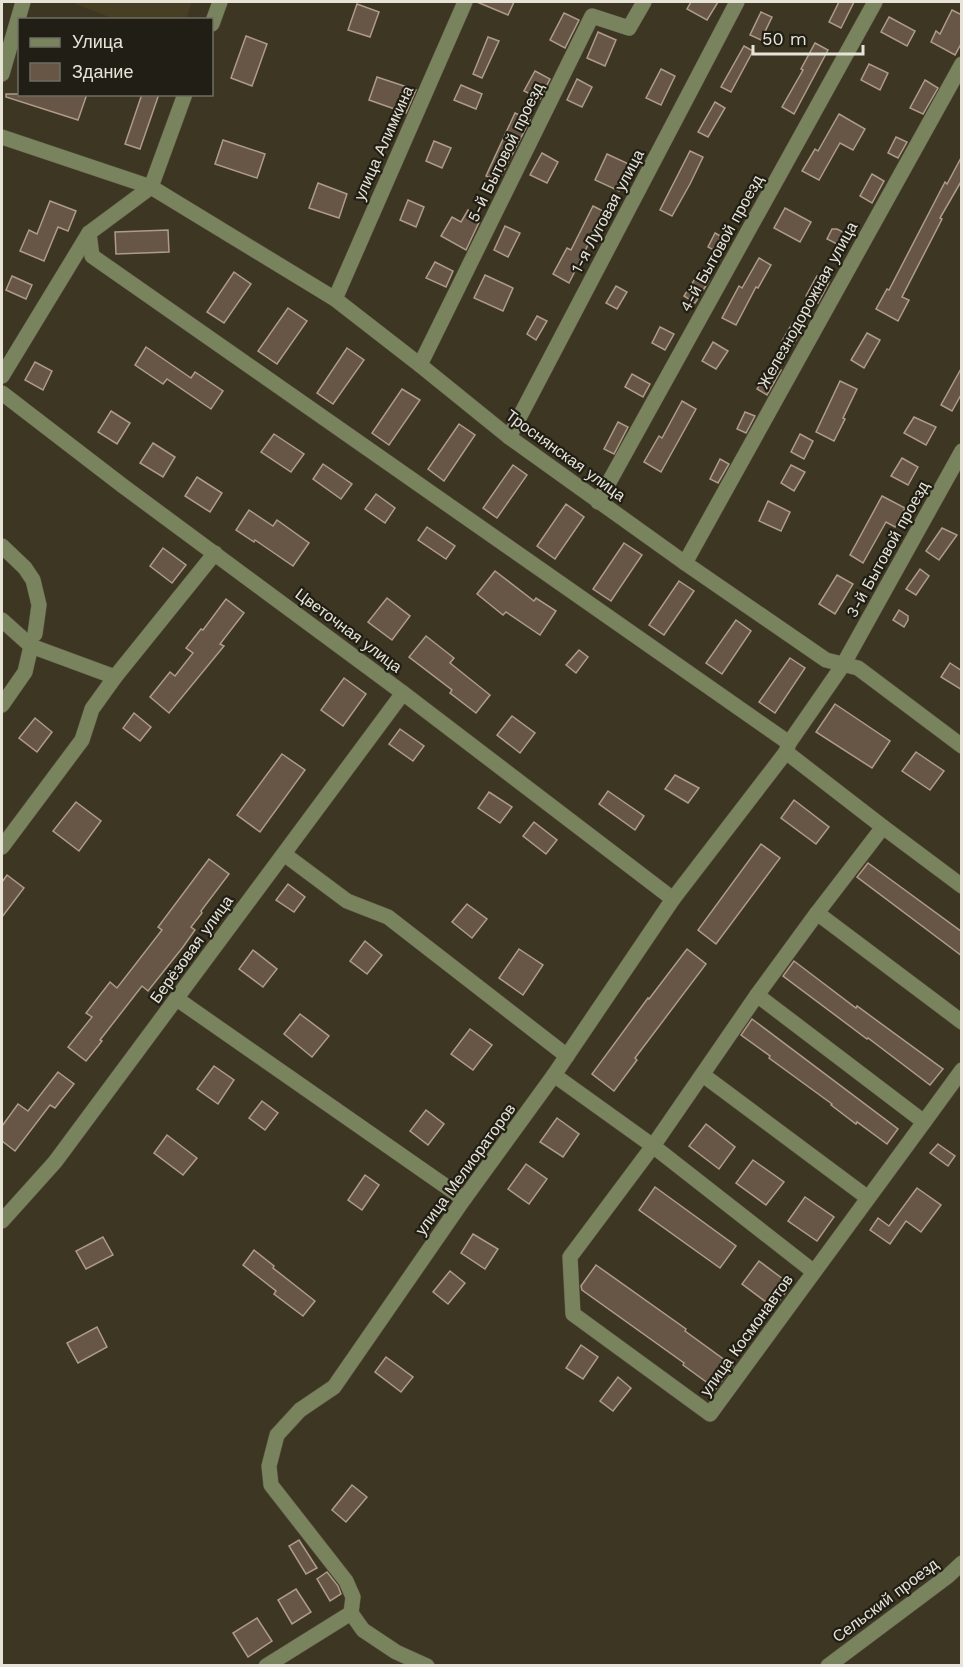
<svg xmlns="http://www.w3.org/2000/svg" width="963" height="1667" viewBox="0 0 963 1667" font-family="'Work Sans',sans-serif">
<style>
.built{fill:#473e23}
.building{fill:#675646;stroke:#ae9b89;stroke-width:1.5}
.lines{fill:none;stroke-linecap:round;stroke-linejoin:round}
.minor-casing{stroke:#58523f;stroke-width:16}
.minor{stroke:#79835e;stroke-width:15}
.labels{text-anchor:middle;stroke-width:4.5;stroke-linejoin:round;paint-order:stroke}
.street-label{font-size:16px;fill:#e7e4d7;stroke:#211e15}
</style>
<rect width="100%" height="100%" fill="#3d3622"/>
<!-- built -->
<path class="built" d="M70 2H192L186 19 117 20Z"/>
<!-- building -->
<g class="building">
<path d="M477 2H514L508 15Z"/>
<path d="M691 2H718L707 20 687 9Z"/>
<path d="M839 2H854L841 28 829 22Z"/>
<path d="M357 4 379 12 370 37 348 30Z"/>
<path d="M952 10 962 15V42L955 55 931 42 936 31 940 34Z"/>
<path d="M761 12 772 17 761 40 750 35Z"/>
<path d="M564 13 579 20 565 48 550 40Z"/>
<path d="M889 17 915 31 907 46 881 32Z"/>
<path d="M598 32 616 40 605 66 587 58Z"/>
<path d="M246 36 267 44 252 86 231 78Z"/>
<path d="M488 37 499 41 482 78 473 74Z"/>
<path d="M815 43 828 50 794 114 782 107 803 70 801 69Z"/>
<path d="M744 46 753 51 731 92 721 87Z"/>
<path d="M869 64 888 73 880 90 861 80Z"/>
<path d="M661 69 675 76 661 105 646 98Z"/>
<path d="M535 71 550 79 540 99 524 91Z"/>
<path d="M377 77 416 90 406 113 369 100Z"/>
<path d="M577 79 592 87 582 107 567 100Z"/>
<path d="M925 80 938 88 923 114 910 108Z"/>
<path d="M461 85 482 94 476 109 454 100Z"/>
<path d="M6 94H87L78 120 6 97Z"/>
<path d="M142 94H159L140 149 125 144Z"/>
<path d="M715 102 725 108 708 137 698 132Z"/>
<path d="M515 113 530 120 498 182 486 176Z"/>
<path d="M839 114 865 129 853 150 840 143 819 180 802 171 815 149 818 151Z"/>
<path d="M896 137 907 142 898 158 888 153Z"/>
<path d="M223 140 265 154 257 178 215 164Z"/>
<path d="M434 141 451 148 442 168 426 161Z"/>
<path d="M690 151 703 157 690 184 672 216 660 210Z"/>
<path d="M542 153 558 162 547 183 530 175Z"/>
<path d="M607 154 631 165 619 191 595 180Z"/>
<path d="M962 156V180L940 218 942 219 902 297 909 300 898 321 876 309 887 289 889 290 945 182 947 184Z"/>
<path d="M872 174 884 181 872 203 860 196Z"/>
<path d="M318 183 347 194 339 218 309 208Z"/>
<path d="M408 200 424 207 416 227 400 220Z"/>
<path d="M50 201 76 211 68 231 58 227 44 261 20 251 29 230 37 234Z"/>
<path d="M593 206 609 214 593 245 589 243 569 283 553 274 567 248 571 250Z"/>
<path d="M785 208 811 222 800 242 774 228Z"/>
<path d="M468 210 481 218 466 250 441 236 452 217 461 222Z"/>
<path d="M505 226 520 233 508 257 494 250Z"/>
<path d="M832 229H837L851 236 845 248 827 239Z"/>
<path d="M168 230 169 252 116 254 115 232Z"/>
<path d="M715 233 729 241 721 254 708 247Z"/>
<path d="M759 258 771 265 758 288 756 287 736 325 722 318 739 286 742 288Z"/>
<path d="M435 262 453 271 446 287 426 278Z"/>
<path d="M234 272 251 284 224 323 207 312Z"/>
<path d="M698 274 709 281 695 303 684 296Z"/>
<path d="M485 275 513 288 503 311 474 298Z"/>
<path d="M12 276 32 285 26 299 6 290Z"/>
<path d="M817 276 829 282 818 303 806 296Z"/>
<path d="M616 286 627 292 617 309 606 303Z"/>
<path d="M288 308 307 321 277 364 258 351Z"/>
<path d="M537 316 547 321 536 340 527 334Z"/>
<path d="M793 322 803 328 792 347 782 341Z"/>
<path d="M660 327 674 334 665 350 652 343Z"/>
<path d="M867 333 880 340 864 368 851 360Z"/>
<path d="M713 342 728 351 716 369 702 361Z"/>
<path d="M146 347 191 378 195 372 223 391 211 409 167 379 163 384 135 365Z"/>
<path d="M347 348 364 360 333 404 317 393Z"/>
<path d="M35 362 52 371 43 390 25 380Z"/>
<path d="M771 365 781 370 767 395 757 389Z"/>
<path d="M962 367V393L952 411 941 405Z"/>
<path d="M632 374 650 384 643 397 625 387Z"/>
<path d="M840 381 857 389 843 418 845 419 834 441 816 432Z"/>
<path d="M402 389 420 400 389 445 372 433Z"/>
<path d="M682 401 696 409 661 472 644 462 659 436 662 438Z"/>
<path d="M111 411 130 423 117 444 98 432Z"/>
<path d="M745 412 755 416 746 433 737 429Z"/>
<path d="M914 417 936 427 926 445 904 433Z"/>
<path d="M618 422 628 427 614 454 604 449Z"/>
<path d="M459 424 475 435 444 481 428 469Z"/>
<path d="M274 434 304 454 291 472 261 452Z"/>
<path d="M800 434 813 441 804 459 791 452Z"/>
<path d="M153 443 175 457 163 477 140 463Z"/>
<path d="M902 458 918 467 908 485 891 476Z"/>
<path d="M720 459 729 464 718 483 710 479Z"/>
<path d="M323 464 352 484 341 499 313 479Z"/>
<path d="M513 465 527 475 497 518 483 508Z"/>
<path d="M791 465 805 472 794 491 781 483Z"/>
<path d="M197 477 222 493 210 512 185 496Z"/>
<path d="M376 494 395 508 385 523 365 509Z"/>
<path d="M882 496 905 508 895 527 886 522 863 563 850 555Z"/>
<path d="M768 501 790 512 781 531 759 521Z"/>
<path d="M566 504 584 517 555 559 537 546Z"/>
<path d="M249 510 273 526 277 520 309 543 293 566 255 540 254 542 236 530Z"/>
<path d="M427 527 455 546 446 559 418 540Z"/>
<path d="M942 528 957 535 939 560 926 551Z"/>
<path d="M624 543 642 555 611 601 593 589Z"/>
<path d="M163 548 186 565 172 583 150 566Z"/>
<path d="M920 569 929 576 916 595 906 589Z"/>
<path d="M495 571 534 601 536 598 556 611 540 635 506 612 503 615 477 594Z"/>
<path d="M837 575 853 584 835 614 819 604Z"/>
<path d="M679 581 694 591 664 635 649 625Z"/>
<path d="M387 598 410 616 392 640 368 622Z"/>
<path d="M226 599 244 613 220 644 224 646 169 713 150 697 170 672 175 676 193 653 186 648 201 629 203 630Z"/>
<path d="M899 610 908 616V620L904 627 893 620Z"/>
<path d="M736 620 751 631 722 674 706 663Z"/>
<path d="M426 636 454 658 450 663 490 695 476 713 450 693 452 690 409 657Z"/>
<path d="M579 650 588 657 576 673 566 665Z"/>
<path d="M790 658 805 668 775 713 759 702Z"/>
<path d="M950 663 962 671V690L941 677Z"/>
<path d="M344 678 366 694 343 726 321 710Z"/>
<path d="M835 704 890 741 872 768 816 732Z"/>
<path d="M134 713 151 727 140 741 123 728Z"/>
<path d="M512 716 535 733 520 753 497 735Z"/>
<path d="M35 718 52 732 37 752 19 738Z"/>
<path d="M400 729 424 746 413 761 389 744Z"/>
<path d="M916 752 944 771 930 790 902 771Z"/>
<path d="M282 754 305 770 260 832 237 815Z"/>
<path d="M675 775 699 788 688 803 665 789Z"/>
<path d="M608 791 644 816 635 830 599 804Z"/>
<path d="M489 792 512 807 500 823 478 808Z"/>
<path d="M794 800 829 827 816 844 781 818Z"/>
<path d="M76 802 101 821 79 851 53 831Z"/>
<path d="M534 822 557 840 546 854 523 836Z"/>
<path d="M761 844 780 858 716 944 698 930Z"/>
<path d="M209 859 229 874 201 911 202 913 191 927 195 930 183 947 148 991 142 986 100 1040 102 1041 86 1061 68 1047 92 1017 86 1013 110 982 117 988 162 930 158 927Z"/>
<path d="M868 863 962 932V956L857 877Z"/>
<path d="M7 875 24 888 2 917V882Z"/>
<path d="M288 884 305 897 294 912 276 900Z"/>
<path d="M467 904 487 919 472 938 452 922Z"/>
<path d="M365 941 382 955 367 974 350 961Z"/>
<path d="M519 949 543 965 523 995 499 978Z"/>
<path d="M687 949 706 964 635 1058 637 1060 614 1091 592 1074 648 998 649 999Z"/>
<path d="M253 950 277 969 263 987 239 969Z"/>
<path d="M794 961 856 1008 857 1006 943 1069 930 1085 868 1038 867 1039 783 976Z"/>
<path d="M300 1014 329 1036 312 1057 284 1034Z"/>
<path d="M752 1019 898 1129 887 1144 857 1122 856 1124 831 1105 832 1104 769 1058 770 1056 741 1035Z"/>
<path d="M470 1029 492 1045 473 1070 451 1054Z"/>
<path d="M214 1066 234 1080 218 1104 197 1089Z"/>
<path d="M58 1072 74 1084 55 1108 50 1105 15 1151 2 1141V1126L18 1104 28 1111Z"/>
<path d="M262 1101 278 1113 265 1130 249 1118Z"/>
<path d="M426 1110 444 1124 428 1145 410 1131Z"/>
<path d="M557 1118 579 1134 563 1157 540 1142Z"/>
<path d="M706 1124 735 1147 719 1169 689 1146Z"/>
<path d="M167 1135 197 1158 183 1175 154 1153Z"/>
<path d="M938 1144 955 1156 948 1166 930 1153Z"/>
<path d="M753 1160 784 1182 766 1205 736 1183Z"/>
<path d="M526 1164 547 1179 529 1204 508 1189Z"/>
<path d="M365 1175 379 1185 362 1210 348 1200Z"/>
<path d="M655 1187 736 1246 720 1268 639 1210Z"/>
<path d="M917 1188 941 1205 921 1232 906 1221 890 1244 870 1230 878 1218 889 1226Z"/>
<path d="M805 1197 834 1217 817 1241 788 1221Z"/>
<path d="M473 1234 498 1249 485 1269 461 1253Z"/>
<path d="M103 1237 113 1255 86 1269 76 1251Z"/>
<path d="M254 1250 274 1266 273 1268 315 1301 303 1316 274 1294 276 1291 243 1265Z"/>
<path d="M759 1261 791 1285 774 1308 742 1284Z"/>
<path d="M596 1265 686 1329 685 1331 733 1366 716 1389 683 1365 684 1363 582 1290 581 1286Z"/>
<path d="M450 1271 465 1283 448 1304 433 1292Z"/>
<path d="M97 1327 107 1347 78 1363 67 1343Z"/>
<path d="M581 1345 598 1357 583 1379 566 1368Z"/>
<path d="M386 1357 413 1377 401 1392 375 1372Z"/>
<path d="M618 1377 631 1388 613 1411 600 1401Z"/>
<path d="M352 1485 367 1497 346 1522 332 1510Z"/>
<path d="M299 1540 317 1568 306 1574 289 1546Z"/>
<path d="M327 1572 338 1586 341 1594 330 1601 317 1579Z"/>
<path d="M296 1589 311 1612 292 1624 278 1600Z"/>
<path d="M257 1618 272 1641 248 1657 233 1633Z"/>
</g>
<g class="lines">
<defs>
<g id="minor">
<path d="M212 24 220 2"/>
<path d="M2 74 23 2"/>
<path d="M2 137 151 187 335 299 420 365 509 437 685 563 826 660 858 668 962 746"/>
<path d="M89 233 92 256 789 743 843 665 962 451"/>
<path d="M335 299 465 2"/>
<path d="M420 365 592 16 629 28 644 2"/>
<path d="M2 376 89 233 151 187 185 94"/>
<path d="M2 393 123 486 403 693 673 899"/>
<path d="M509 437 737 2"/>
<path d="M598 502 875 2"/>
<path d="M2 546 25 568 33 580 39 605 35 634"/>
<path d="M685 563 962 64"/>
<path d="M2 620 31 646"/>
<path d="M2 705 25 672 31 646 115 677"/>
<path d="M786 752 883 827 962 886"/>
<path d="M883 827 817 913 757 995 924 1122 962 1070"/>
<path d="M2 847 82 740 92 709 115 677 215 553"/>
<path d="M284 854 347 901 388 917 567 1056"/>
<path d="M817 913 962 1022"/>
<path d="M757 995 653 1146 570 1257 573 1314 710 1414 924 1122"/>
<path d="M177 999 464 1199"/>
<path d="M554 1075 653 1146 814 1272"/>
<path d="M703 1075 868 1198"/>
<path d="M2 1221 55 1162 403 693"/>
<path d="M351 1613 353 1597 346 1581 271 1485 269 1466 277 1435 300 1410 334 1387 464 1199 554 1075 673 899 786 752 789 743"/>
<path d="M266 1666 351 1613 363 1630 396 1652 427 1666"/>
<path d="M828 1666 948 1576 962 1563"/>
</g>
</defs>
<!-- minor casing -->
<use href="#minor" class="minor-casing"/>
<!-- minor -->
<use href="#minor" class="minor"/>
</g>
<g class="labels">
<!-- street labels -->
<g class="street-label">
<text transform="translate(383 143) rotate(-66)" y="6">улица Алимкина</text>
<text transform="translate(505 152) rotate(-64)" y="6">5-й Бытовой проезд</text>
<text transform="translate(607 211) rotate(-62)" y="6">1-я Луговая улица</text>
<text transform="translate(721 243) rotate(-61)" y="6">4-й Бытовой проезд</text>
<text transform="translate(807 305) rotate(-61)" y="6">Железнодорожная улица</text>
<text transform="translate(566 455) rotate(36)" y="6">Троснянская улица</text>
<text transform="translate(887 549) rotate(-61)" y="6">3-й Бытовой проезд</text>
<text transform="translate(349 630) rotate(37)" y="6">Цветочная улица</text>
<text transform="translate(191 949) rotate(-54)" y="6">Берёзовая улица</text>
<text transform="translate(465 1169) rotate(-54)" y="6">улица Мелиораторов</text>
<text transform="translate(746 1335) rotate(-54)" y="6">улица Космонавтов</text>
<text transform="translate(885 1600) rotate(-37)" y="6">Сельский проезд</text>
</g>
</g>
<!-- border -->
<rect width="963" height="1667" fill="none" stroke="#e7e4d7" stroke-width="6"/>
<!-- legend -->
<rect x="18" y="18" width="195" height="78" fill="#211e15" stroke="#706d63" stroke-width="1.5"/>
<rect x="30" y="38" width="30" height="9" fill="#79835e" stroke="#706d63" stroke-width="1.5"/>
<text x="72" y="48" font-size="18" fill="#e7e4d7">Улица</text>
<rect x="30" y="63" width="30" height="18" fill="#675646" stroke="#706d63" stroke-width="1.5"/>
<text x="72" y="78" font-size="18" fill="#e7e4d7">Здание</text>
<!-- scale -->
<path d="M753 45v9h110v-9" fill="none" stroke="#e7e4d7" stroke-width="3"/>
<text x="762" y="45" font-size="18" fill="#e7e4d7" stroke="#211e15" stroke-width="4.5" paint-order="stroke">50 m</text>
</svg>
